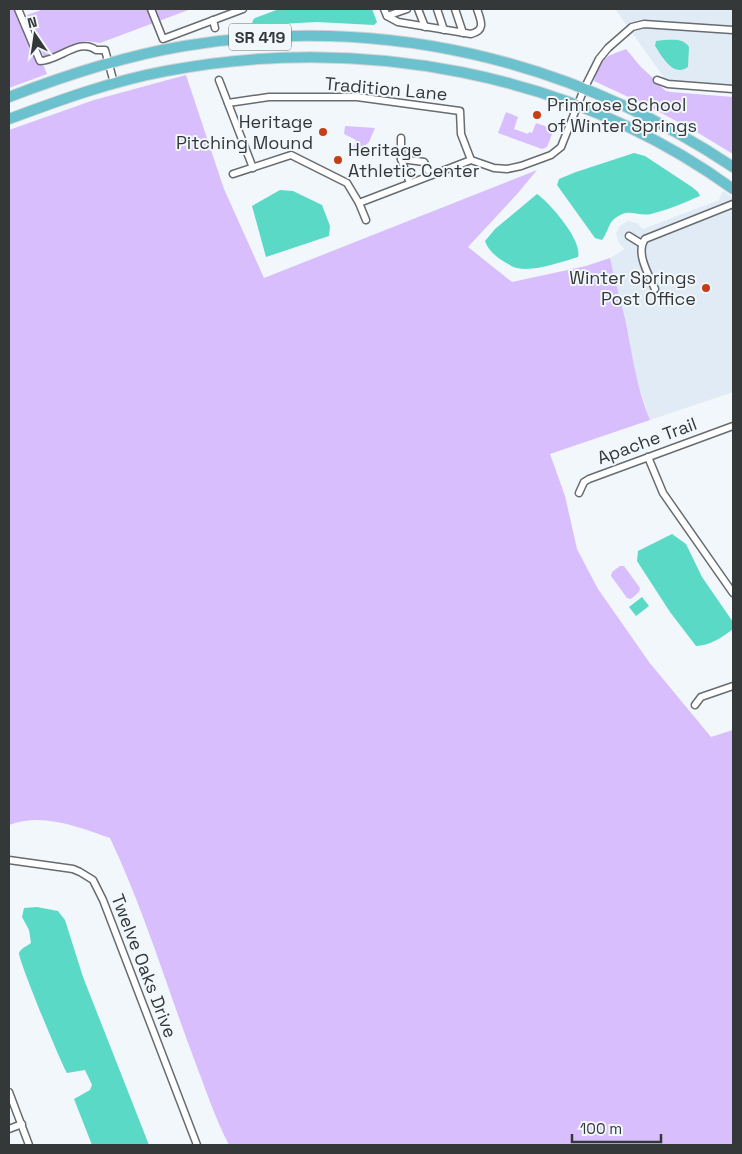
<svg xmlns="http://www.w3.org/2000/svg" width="742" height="1154" viewBox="0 0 742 1154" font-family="'Space Grotesk',sans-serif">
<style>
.built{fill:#e0ebf5}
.green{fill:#d9befd}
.water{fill:#5adac6}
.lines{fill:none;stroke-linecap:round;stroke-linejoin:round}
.street-casing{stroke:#676c70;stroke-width:9}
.primary-casing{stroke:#d3d3d3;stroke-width:12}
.street{stroke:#fff;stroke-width:6}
.primary{stroke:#6bc1cd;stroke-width:10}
.poi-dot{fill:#c63e15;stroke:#f1f7fb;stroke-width:2}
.labels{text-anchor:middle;stroke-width:4;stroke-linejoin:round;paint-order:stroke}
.shield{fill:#f1f7fb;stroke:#6d7173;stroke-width:1}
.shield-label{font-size:16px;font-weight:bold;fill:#353839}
.street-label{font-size:18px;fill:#353839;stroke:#f1f7fb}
.poi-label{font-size:18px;fill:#353839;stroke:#f1f7fb;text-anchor:start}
</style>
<rect width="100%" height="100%" fill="#f1f7fb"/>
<!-- built -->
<g class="built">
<path d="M615 9H733V94L671 89 663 76Z"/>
<path d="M723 191 733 198V392L650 420 635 374 625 316 614 280 610 258 625 249 619 243 616 233 620 226 628 221 637 223 643 229 719 200Z"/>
</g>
<!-- green -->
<g class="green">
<path d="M9 9H14L35 60 38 63 43 64 47 74 9 88Z"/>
<path d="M44 9H191L100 43 86 41 44 57 27 15Z"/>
<path d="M626 49 640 66 654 79V81L666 91 671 92 733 97V154L695 131 650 107 594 81C600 58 604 57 626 49Z"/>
<path d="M186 75 224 189 264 278 537 170 518 193 468 247 512 282 586 266 610 258C614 278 620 298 625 318 632 352 636 387 650 420L550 454 565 496 577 549 598 589 649 662 711 737 733 730V1145H229C216 1120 207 1093 197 1067 168 991 145 912 110 838 78 827 42 812 9 825V130L94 100Z"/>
<path d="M506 112 518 117 514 129 528 134 529 132 532 133 536 123 554 129 547 147 542 149 498 133Z"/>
<path d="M345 126 375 128 369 142 359 151 353 148 356 140 344 134Z"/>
<path d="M620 566H624L640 588 639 592 631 599 627 598 611 576 612 572Z"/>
</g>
<!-- water -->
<g class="water">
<path d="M279 9H372L377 22 374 25 317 22 260 25 252 23 253 20 255 18Z"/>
<path d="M664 40C674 40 683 38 689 47L688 67C673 78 662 56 655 46L656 41Z"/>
<path d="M634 153 645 156 692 187 698 192 700 196C684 203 667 210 651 214 636 217 629 206 613 220 608 225 607 234 602 240L595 238 557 185 559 179 576 172Z"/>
<path d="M280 190 293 191 322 205 330 226 329 236 266 257 252 206Z"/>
<path d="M537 194C550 203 583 241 578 257 561 262 534 272 517 268 512 267 507 263 503 261 495 256 488 250 485 241L495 229Z"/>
<path d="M672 534 686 544 702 577 733 622V629C723 637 709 646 696 646L670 612 637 561 638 551Z"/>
<path d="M642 597 649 606 636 616 629 607Z"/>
<path d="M37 907 58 911 65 920 83 977 149 1145H92L74 1099 90 1090 92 1085 85 1070 67 1073C60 1061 18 959 19 953 21 948 27 946 31 943L29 930 22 917 24 908Z"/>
</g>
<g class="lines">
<defs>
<g id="street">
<path d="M18 9 40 61C58 61 80 37 96 50H105L114 83"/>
<path d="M151 9 163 39 243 9"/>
<path d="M384 9 387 16 398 22 471 34C486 30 481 21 477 9"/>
<path d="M418 9 425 27"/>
<path d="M437 9 444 30"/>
<path d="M455 9 463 33"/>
<path d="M387 16 407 9"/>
<path d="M213 20 215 28"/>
<path d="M219 80 253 168"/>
<path d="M657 80 668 84 733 89"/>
<path d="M228 103 269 97H357L460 111 461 134 471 160"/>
<path d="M401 138V159L410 183"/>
<path d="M401 159 424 162 431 175"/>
<path d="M233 174 291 155 347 183 359 203 366 220"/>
<path d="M359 203 471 160 494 168 507 169 521 166 551 155 561 147 584 89 599 59 608 48 632 27 644 24 733 30"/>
<path d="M629 236 642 244"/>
<path d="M655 289C649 275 635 253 645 239L733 204"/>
<path d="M648 457 663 493 733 593"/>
<path d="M579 493 584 482 589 479 733 426"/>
<path d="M695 705 701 697 733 686"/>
<path d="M9 860 73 869 80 872 93 880 103 900 197 1145"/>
<path d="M9 1092 29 1145"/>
<path d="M9 1129 22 1124"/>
</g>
<g id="primary">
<path d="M9 97C66 75 124 56 184 46 380 14 569 58 733 167"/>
<path d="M9 119C60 100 112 81 166 71 360 34 572 72 733 189"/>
</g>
</defs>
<!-- street casing -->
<use href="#street" class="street-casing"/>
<!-- primary casing -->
<use href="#primary" class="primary-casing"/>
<!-- street -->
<use href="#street" class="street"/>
<!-- primary -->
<use href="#primary" class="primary"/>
</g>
<!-- markers -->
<g class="poi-dot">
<circle cx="537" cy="115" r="5"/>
<circle cx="323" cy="132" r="5"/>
<circle cx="338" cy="160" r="5"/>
<circle cx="706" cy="288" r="5"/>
</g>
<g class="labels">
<!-- shield labels -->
<rect class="shield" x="229" y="23.5" width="62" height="27" rx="4"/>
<g class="shield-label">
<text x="260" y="43">SR 419</text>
</g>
<!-- street labels -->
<g class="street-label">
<text transform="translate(386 89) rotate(5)" y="6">Tradition Lane</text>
<text transform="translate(647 441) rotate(-20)" y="6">Apache Trail</text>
<text transform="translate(144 966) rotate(69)" y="6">Twelve Oaks Drive</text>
</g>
<!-- poi labels -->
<g class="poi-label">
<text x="547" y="111">Primrose School<tspan x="547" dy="21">of Winter Springs</tspan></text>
<text x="313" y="128" text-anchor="end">Heritage<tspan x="313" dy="21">Pitching Mound</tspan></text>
<text x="348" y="156">Heritage<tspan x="348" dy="21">Athletic Center</tspan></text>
<text x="696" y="284" text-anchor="end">Winter Springs<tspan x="696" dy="21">Post Office</tspan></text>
</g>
</g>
<!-- border -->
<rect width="742" height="1154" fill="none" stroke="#353839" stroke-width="20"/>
<!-- north arrow -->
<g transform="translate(35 35) rotate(347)" stroke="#f1f7fb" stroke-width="4" paint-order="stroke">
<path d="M0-4L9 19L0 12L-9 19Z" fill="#353839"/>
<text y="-8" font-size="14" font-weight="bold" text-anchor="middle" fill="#353839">N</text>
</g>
<!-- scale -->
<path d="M572 1134v8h89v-8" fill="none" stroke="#353839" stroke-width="2.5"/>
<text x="580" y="1134" font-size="15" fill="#353839" stroke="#f1f7fb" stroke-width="4" paint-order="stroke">100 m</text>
</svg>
